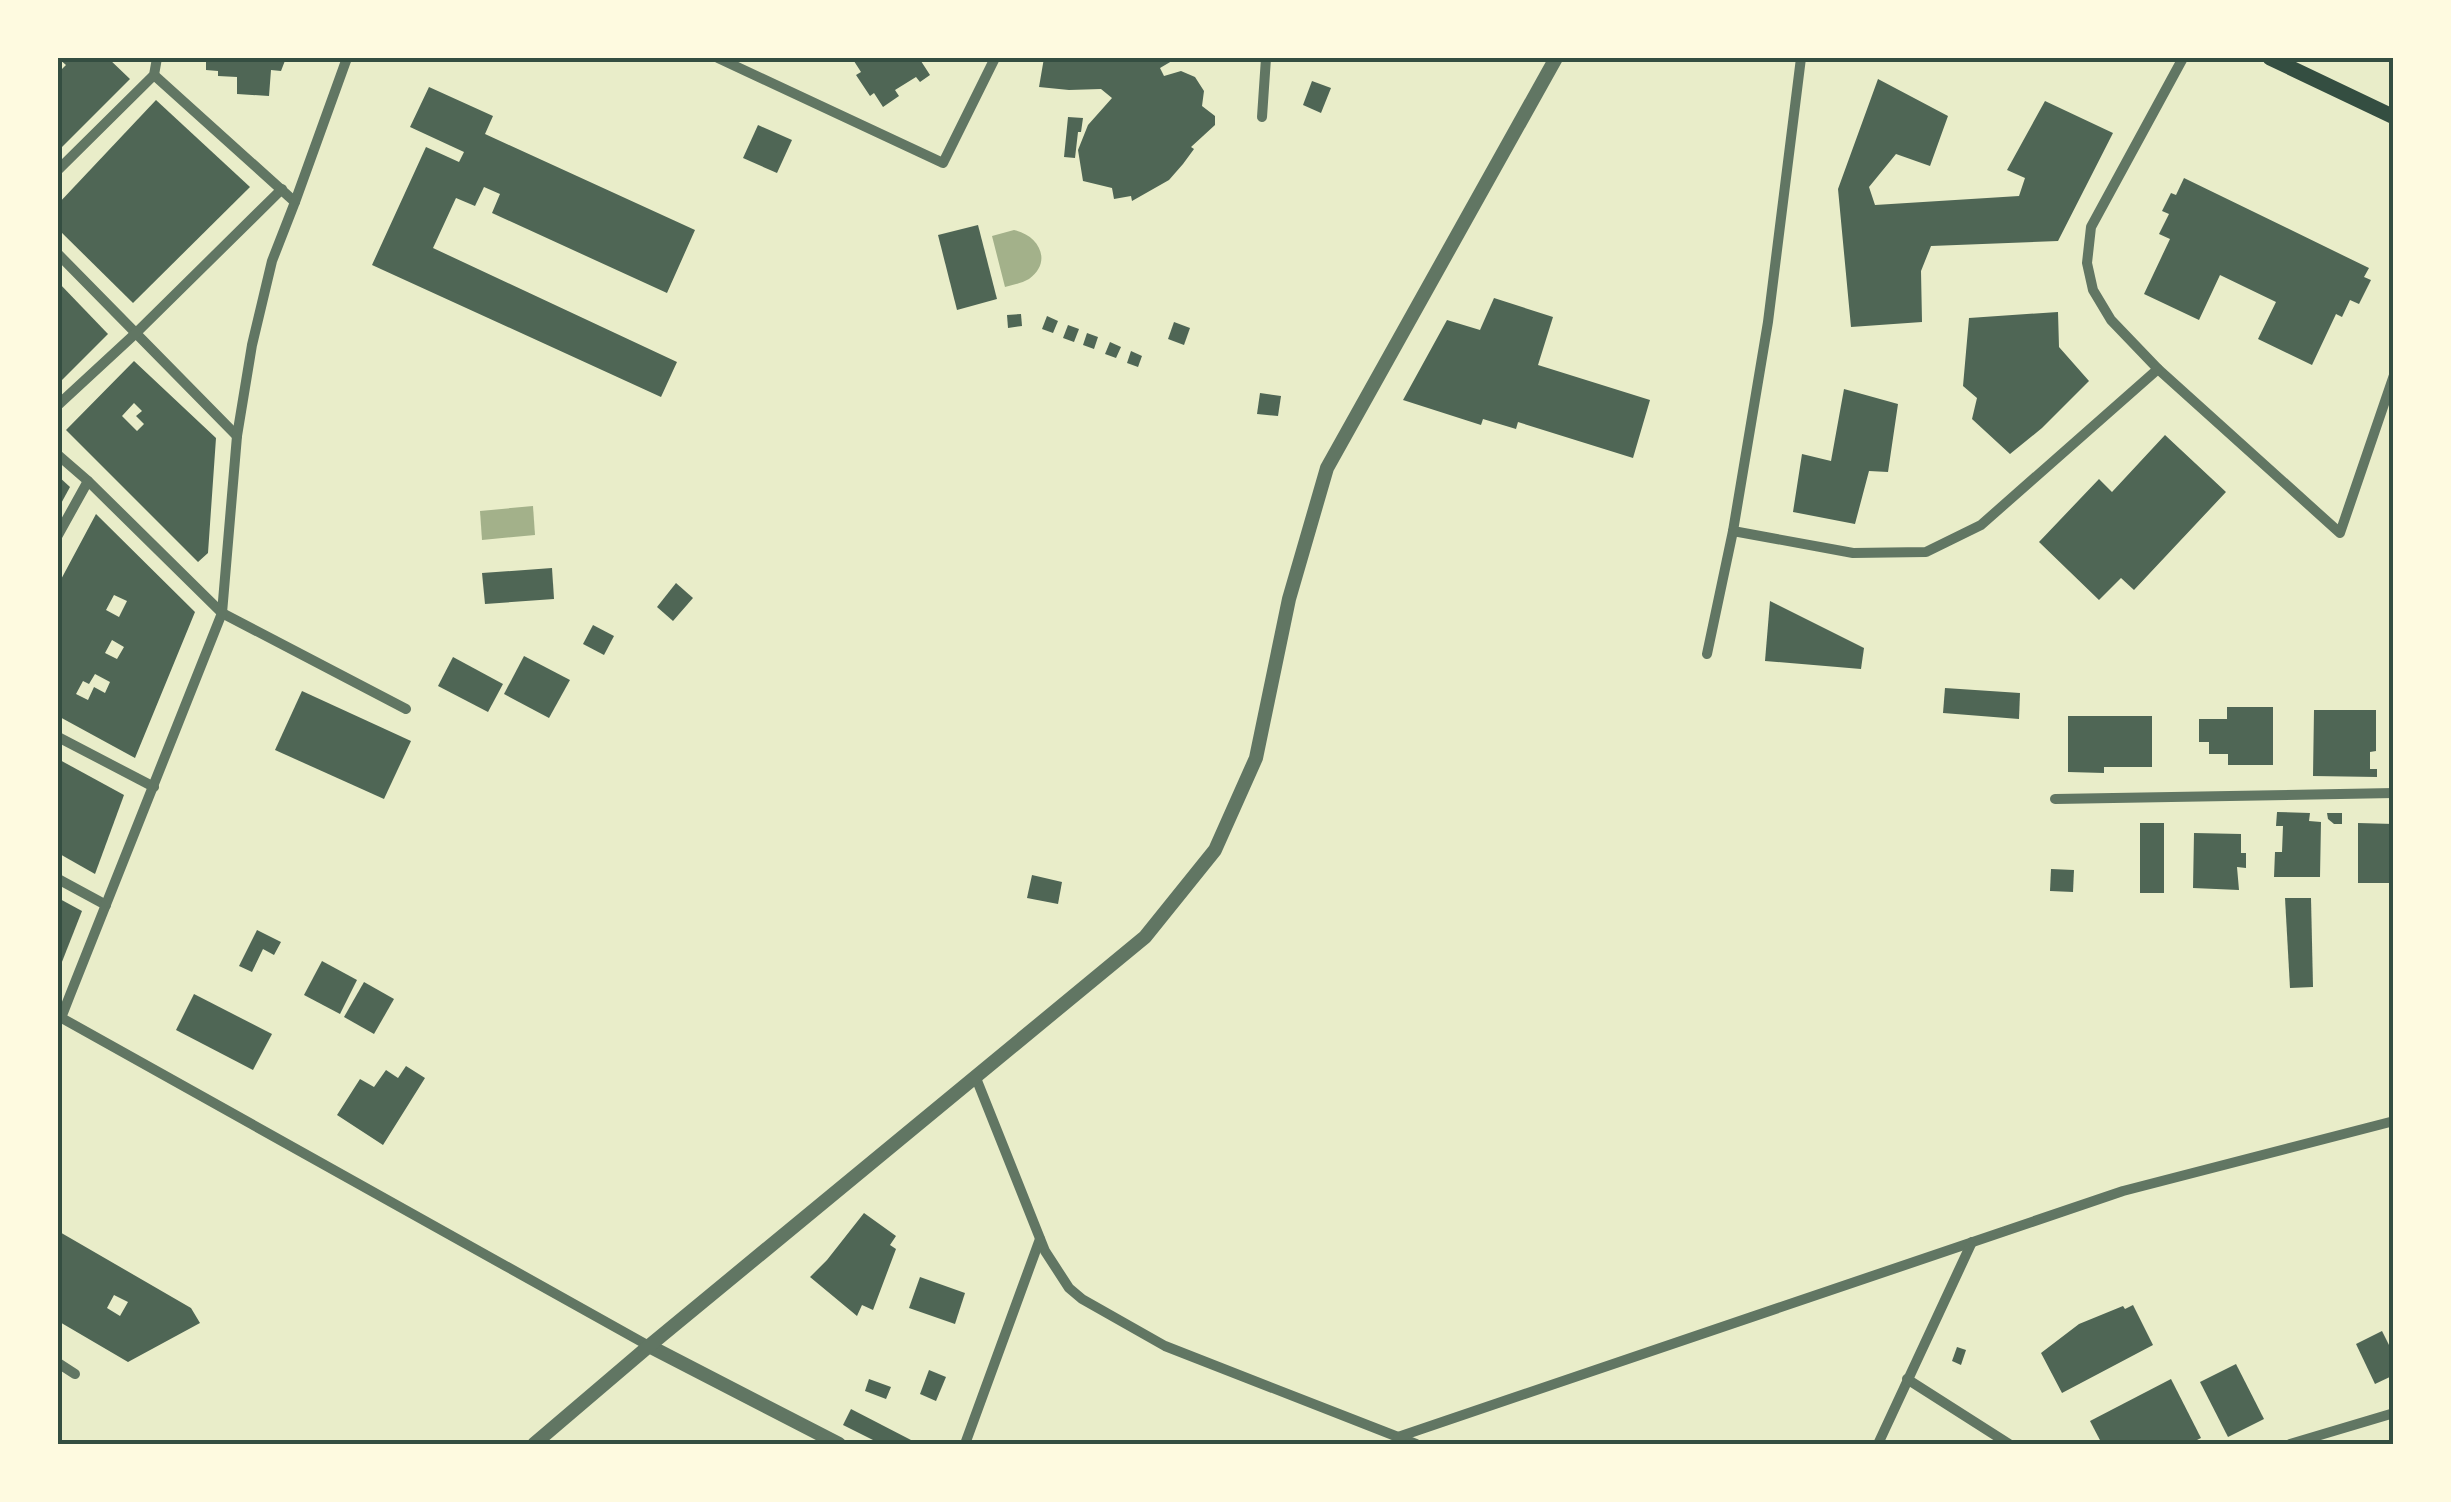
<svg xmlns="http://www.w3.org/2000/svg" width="2451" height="1502" viewBox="0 0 2451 1502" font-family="'PT Sans Narrow',sans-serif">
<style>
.water{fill:#a3b18a}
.building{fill:#4f6655;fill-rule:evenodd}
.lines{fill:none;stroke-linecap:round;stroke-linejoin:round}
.minor{stroke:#617663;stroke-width:10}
.tertiary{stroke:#617663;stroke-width:14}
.secondary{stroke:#344e41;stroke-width:15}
.neatline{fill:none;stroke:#344e41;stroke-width:4}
</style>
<rect width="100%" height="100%" fill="#e9edc9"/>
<!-- water -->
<g class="water">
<path d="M1014 230C1039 235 1053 262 1029 279 1022 283 1013 285 1005 287L992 236Z"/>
<path d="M533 506 535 535 482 540 480 511Z"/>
</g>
<!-- building -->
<g class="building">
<path d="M58 58H108L130 79 58 151V73L66 65Z"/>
<path d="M206 58H286L281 71 271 70 269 96 237 94V77L218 76V71L206 70Z"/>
<path d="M852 58H919L930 75 920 82 916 77 895 90 899 96 883 107 874 93 870 96 856 75 861 72Z"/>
<path d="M1044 58H1177L1160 68 1164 76 1181 71 1195 77 1204 91 1202 106 1215 116V125L1191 147 1194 149 1183 164 1169 180 1132 201 1131 196 1114 199 1112 188 1083 181 1078 150 1088 125 1112 98 1101 89 1069 90 1039 87Z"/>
<path d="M1878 79 1948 116 1930 166 1896 154 1869 187 1875 205 2019 196 2025 178 2007 170 2045 101 2113 133 2058 241 1931 246 1921 271 1922 322 1851 327 1838 189Z"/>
<path d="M1312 81 1331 88 1321 113 1303 105Z"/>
<path d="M429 87 493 116 485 134 695 230 667 293 492 213 500 194 484 187 475 206 456 198 433 248 677 362 661 397 372 265 426 147 459 162 464 152 410 127Z"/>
<path d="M156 100 250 187 133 303 58 229V204Z"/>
<path d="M1068 117 1083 118 1081 132H1078L1075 158 1064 157Z"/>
<path d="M758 125 792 140 777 173 743 158Z"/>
<path d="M2184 178 2369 268 2364 277 2371 280 2359 304 2350 300 2342 317 2336 314 2312 365 2258 339 2276 302 2220 275 2199 320 2144 294 2170 239 2159 234 2169 214 2162 211 2171 193 2176 195Z"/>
<path d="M978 225 997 299 957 310 938 235Z"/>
<path d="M58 282 108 334 58 384Z"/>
<path d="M1494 298 1553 317 1538 365 1650 400 1633 458 1518 422 1516 429 1483 419 1481 425 1403 400 1447 320 1480 330Z"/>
<path d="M2058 312 2059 347 2089 381 2042 428 2010 454 1972 419 1977 398 1963 386 1969 318Z"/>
<path d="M1021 314 1022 326 1008 328 1007 315Z"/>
<path d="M1047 316 1058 321 1053 333 1042 329Z"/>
<path d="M1174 322 1190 328 1184 345 1168 339Z"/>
<path d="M1068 325 1079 329 1074 342 1063 338Z"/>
<path d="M1087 333 1098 337 1094 349 1083 345Z"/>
<path d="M1110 342 1121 347 1116 358 1105 354Z"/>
<path d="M1131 351 1142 356 1138 367 1127 363Z"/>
<path d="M134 361 216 438 208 553 198 562 66 430ZM134 403 142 411 136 416 144 424 137 431 122 416Z"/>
<path d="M1844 389 1898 404 1888 472 1869 471 1855 524 1793 512 1802 454 1831 461Z"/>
<path d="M1260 393 1281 396 1278 416 1257 414Z"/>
<path d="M2165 435 2226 492 2134 590 2121 578 2099 600 2039 542 2099 479 2112 492Z"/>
<path d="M58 476 70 487 58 509Z"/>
<path d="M96 514 195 612 135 758 58 716V585ZM114 595 127 601 119 617 106 610ZM112 640 124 647 117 659 105 653ZM95 674 110 682 105 693 94 687 88 700 76 694 83 681 89 684Z"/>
<path d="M552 568 554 599 485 604 482 573Z"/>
<path d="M676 583 693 598 673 621 657 607Z"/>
<path d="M1770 601 1864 648 1861 669 1765 661Z"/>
<path d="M593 625 614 636 604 655 583 644Z"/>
<path d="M524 656 570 680 549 718 504 694Z"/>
<path d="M453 657 503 684 488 712 438 686Z"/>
<path d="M1945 688 2020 693 2019 719 1943 713Z"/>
<path d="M302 691 411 741 384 799 275 750Z"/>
<path d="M2227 707H2273V765H2228V754H2209V742H2199V719H2227Z"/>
<path d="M2314 710H2376V751L2370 752V769H2377V777L2313 776Z"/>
<path d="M2068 716H2152V767H2104V773L2068 772Z"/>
<path d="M58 759 124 795 95 874 58 853Z"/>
<path d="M2277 812 2310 813 2309 821 2321 822 2320 877H2274L2275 852H2282L2283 826H2276Z"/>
<path d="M2327 813H2342V824H2334L2328 819Z"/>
<rect x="2140" y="823" width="24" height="70"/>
<path d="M2358 823 2394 824V883H2358Z"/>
<path d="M2194 833 2241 834V853H2246V868L2237 867 2239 890 2193 888Z"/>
<path d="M2051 869 2074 870 2073 892 2050 891Z"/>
<path d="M1032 875 1062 882 1058 904 1027 898Z"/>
<path d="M58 898 82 911 58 972Z"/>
<path d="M2285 898H2311L2313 987 2290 988Z"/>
<path d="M257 930 281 942 274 955 263 949 252 972 239 966Z"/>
<path d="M322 961 357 980 340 1014 304 995Z"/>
<path d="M364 982 394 999 374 1034 344 1017Z"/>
<path d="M194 994 272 1034 253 1070 176 1030Z"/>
<path d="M406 1066 425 1078 383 1145 337 1115 360 1079 374 1087 386 1070 398 1078Z"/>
<path d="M864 1213 896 1236 890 1245 896 1249 873 1310 862 1305 857 1316 810 1277 827 1260Z"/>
<path d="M58 1231 191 1308 200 1323 128 1362 58 1321ZM114 1295 128 1302 120 1316 107 1308Z"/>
<path d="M920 1277 965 1293 955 1324 909 1308Z"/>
<path d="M2133 1305 2153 1345 2062 1393 2041 1353 2079 1324 2123 1306 2125 1309Z"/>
<path d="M2382 1331 2394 1355V1375L2375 1384 2356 1344Z"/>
<path d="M1957 1347 1966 1350 1961 1365 1952 1361Z"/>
<path d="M2236 1364 2264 1419 2228 1437 2200 1382Z"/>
<path d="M929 1370 946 1377 936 1401 920 1394Z"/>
<path d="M869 1379 891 1387 886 1399 865 1391Z"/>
<path d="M2171 1379 2201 1438 2189 1444H2102L2090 1421Z"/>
<path d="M851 1409 911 1440 908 1444H881L843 1425Z"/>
</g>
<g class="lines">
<!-- minor -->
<g class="minor">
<path d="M718 58 943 163 995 58"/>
<path d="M2183 58 2091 227 2087 263 2093 290 2111 320 2158 369 2340 533 2394 375"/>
<path d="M154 75 295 202"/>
<path d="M1262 117 1266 58"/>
<path d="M58 170 154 75 157 58"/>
<path d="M58 254 237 436"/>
<path d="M58 405 136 333 282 189"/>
<path d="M58 455 88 481 222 613 406 709"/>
<path d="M1733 531 1853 553 1926 552 1981 525 2158 369"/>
<path d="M58 535 88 481"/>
<path d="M1707 654 1733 531 1768 322 1801 58"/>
<path d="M58 737 154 787"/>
<path d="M2055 799 2394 793"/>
<path d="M58 879 106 905"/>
<path d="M58 1016 649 1346"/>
<path d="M58 1021 61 1018 70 995 222 613 237 436 252 345 272 261 295 202 347 58"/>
<path d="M976 1078 1045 1251 1069 1288 1082 1299 1165 1346 1416 1444"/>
<path d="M58 1363 75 1374"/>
<path d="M1907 1379 2009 1444"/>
<path d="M1398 1437 2123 1191 2394 1121"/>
<path d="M965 1444 1040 1239"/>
<path d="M1878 1444 1972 1242"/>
<path d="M2290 1444 2394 1413"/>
</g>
<!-- tertiary -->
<g class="tertiary">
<path d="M649 1346 839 1444"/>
<path d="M534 1444 649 1346 1145 937 1215 850 1256 758 1289 599 1327 468 1556 58"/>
</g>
<!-- secondary -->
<path class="secondary" d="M2270 58 2394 117"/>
</g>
<!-- border -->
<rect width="2451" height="1502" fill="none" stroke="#fefae0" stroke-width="120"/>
<rect x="60" y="60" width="2331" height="1382" class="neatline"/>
</svg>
